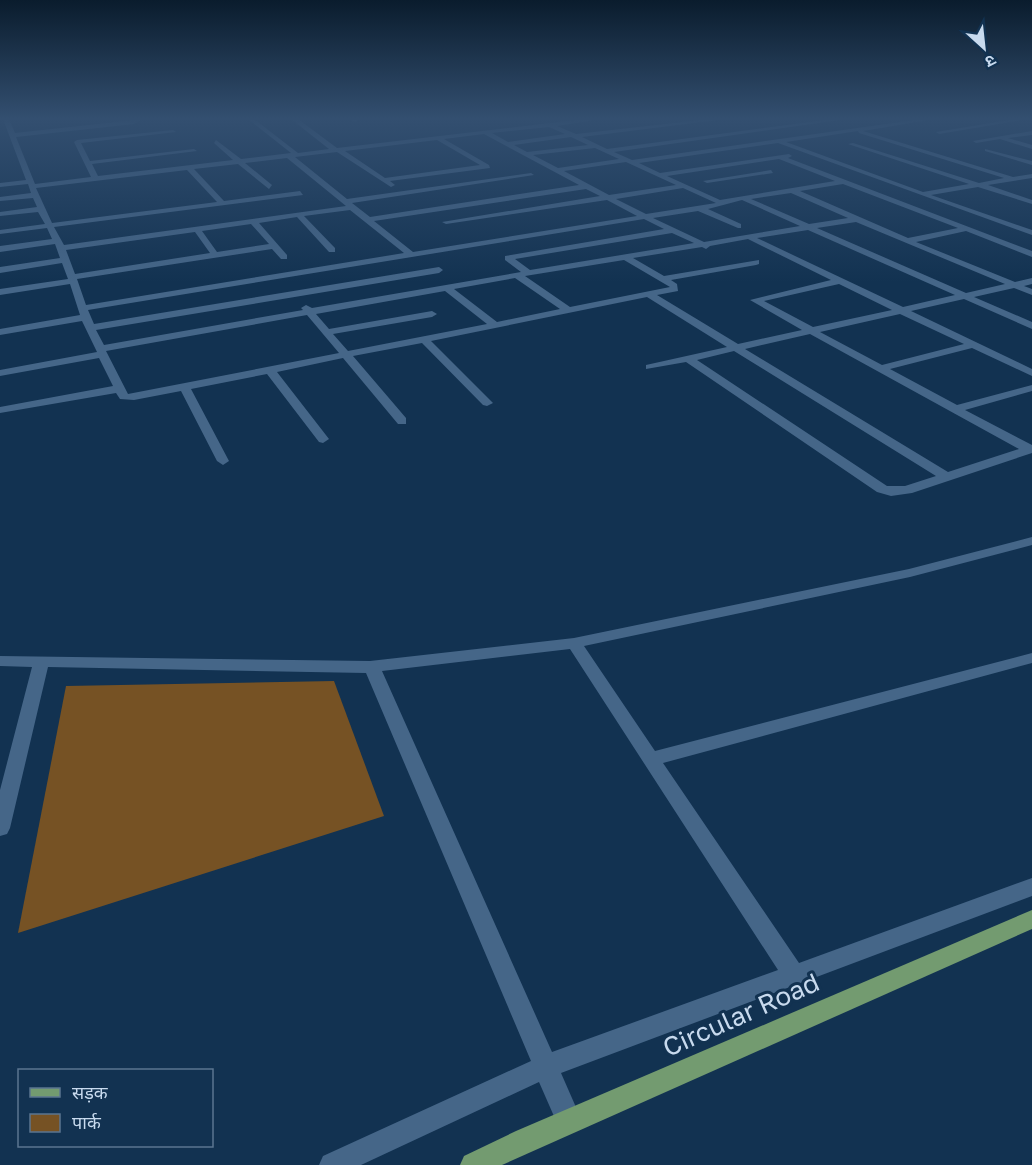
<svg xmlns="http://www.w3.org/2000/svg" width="1032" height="1165" viewBox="0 0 1032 1165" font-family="'Golos Text','Noto Sans Devanagari',sans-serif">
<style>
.green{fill:#765224}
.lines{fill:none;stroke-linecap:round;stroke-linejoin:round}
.minor{fill:#456688;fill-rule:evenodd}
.major{fill:#739b70;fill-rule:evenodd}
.labels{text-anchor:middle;stroke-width:6;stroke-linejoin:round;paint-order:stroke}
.near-street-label{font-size:26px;fill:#c8daee;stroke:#123251}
</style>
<rect width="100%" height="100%" fill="#123251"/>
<!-- green -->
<path class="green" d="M334 681 384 816 18 933 66 686Z"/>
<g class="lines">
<!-- minor -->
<g class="minor">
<path d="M3 119H9L15 133 143 119 134 124 16 137 35 184 91 177 74 142 77 140 173 130 176 132 81 143 90 161 194 149 197 151 92 164 98 176 233 160 214 143 216 140 241 159 291 153 248 119H254L298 153 329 149 291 119H298L337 148 584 119H601L557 126 576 134 709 119H726L582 137 607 149 832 119H847L614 152 632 160 921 119H935L863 131 1013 177 1032 174V178L988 185 1032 200V204L978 187 931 195 1032 230V235L778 143 639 163 660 173 789 154 792 156 788 158 1032 251V257L966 231 916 242 1015 282 1032 278V284L1024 286 1032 289V295L1014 288 974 297 1032 322V329L964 299 911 311 1032 369V376L972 348 890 369 957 405 1032 385V391L965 410 1032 445V453L912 493 891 496 877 492 686 362 646 369V365L727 347 647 297 431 341 493 403 487 406 483 405 422 343 353 356 406 418V424H398L343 358 277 372 329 439 323 443 319 442 267 374 191 389 229 461 223 465 217 461 181 391 134 400 120 399 116 393 0 413V407L113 386 99 358 0 376V370L97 352 82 321 0 335V329L80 315 70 284 0 295V289L68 279 62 263 0 273V267L60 258 55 244 0 252V246L52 239 47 228 0 234V230L45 224 38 212 0 216V212L37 207 33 198 0 201V197L31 193 28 184 0 187V183L26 180ZM549 127 565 134 508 142 492 133ZM858 131 859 133 1004 178 979 183 853 143 848 144 969 184 923 192 786 142ZM484 134 579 185 370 217 352 203 534 175 531 173 347 199 295 157 337 152 391 187 395 185 390 181 490 168 489 165 444 139ZM571 137 588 145 527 152 514 145ZM437 140 480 165 385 178 345 151ZM595 148 619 159 558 168 533 155ZM287 158 346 206 64 245 54 227 303 195 300 191 224 201 194 169 238 164 269 189 272 185 245 163ZM779 159 835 181 720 200 667 176ZM626 162 676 185 609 195 564 171ZM187 170 217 202 52 223 36 188ZM843 184 958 228 908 238 800 191ZM683 188 716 203 646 214 616 199ZM586 189 600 196 442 222 446 224 607 200 637 216 413 252 374 221ZM791 193 848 218 809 224 751 199ZM742 200 800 226 704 242 653 218 698 211 738 228H741V224L708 209ZM350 210 404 253 86 305 77 279 272 249 281 259H287V255L259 223 297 217 329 252H335V248L304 216ZM644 219 664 229 505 256V260L521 272 312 308 306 305 301 308 303 310 104 345 96 330 439 273 443 270 439 267 94 324 88 310ZM856 222 1005 284 966 293 817 228ZM251 224 269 244 217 252 202 231ZM808 230 955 295 903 307 757 238ZM195 232 210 253 75 274 66 250ZM672 233 694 243 530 270 515 259ZM748 239 831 280 750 300 802 330 738 344 657 295 678 291 677 284 671 280 756 265 759 264V260L664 276 633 258 702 247 706 249 710 246ZM624 260 670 287 570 307 525 276ZM515 278 560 309 497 322 454 289ZM839 284 892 310 813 327 764 301ZM445 291 487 324 348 351 333 334 432 317 437 314 432 311 329 329 316 314ZM900 314 964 344 882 365 820 332ZM307 315 339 353 128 394 106 351ZM810 334 1019 449 948 472 745 349ZM734 351 936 476 905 486H887L697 360Z"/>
<path d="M350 119H357L358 120 355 122Z"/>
<path d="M1015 119H1029L939 134 936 132Z"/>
<path d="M1032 131V135L1008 138 1032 145V149L1000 139 976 143 973 141Z"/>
<path d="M985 149 1032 161V165L985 151Z"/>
<path d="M771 170 773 173 707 183 703 181Z"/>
<path d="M1032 537V545L910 577 584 646 655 751 1032 653V663L663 763 799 963 1032 878V896L561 1073 582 1121 578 1130 569 1134 560 1130 539 1082 361 1165H319L323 1156 531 1061 366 673 48 667 10 828 7 834 0 836V790L32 667 0 666V656L370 661 574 638 909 569ZM570 649 778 970 552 1052 382 671Z"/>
</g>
<!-- major -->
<path class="major" d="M1032 910V929L502 1165H460L464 1156 516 1131Z"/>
</g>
<!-- sky -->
<linearGradient id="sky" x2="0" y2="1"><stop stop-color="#0a1c2d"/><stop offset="0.42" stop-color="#334f70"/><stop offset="1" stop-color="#334f70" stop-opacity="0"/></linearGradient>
<rect width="1032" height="282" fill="url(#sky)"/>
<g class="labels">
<!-- near-street labels -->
<g class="near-street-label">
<text transform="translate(741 1015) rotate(-24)" y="9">Circular Road</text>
</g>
</g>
<!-- legend -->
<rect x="18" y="1069" width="195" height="78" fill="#123251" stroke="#5b7590" stroke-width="1.5"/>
<rect x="30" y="1088" width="30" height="9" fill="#739b70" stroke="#5b7590" stroke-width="1.5"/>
<text x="72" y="1099" font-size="18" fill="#c8daee">सड़क</text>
<rect x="30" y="1114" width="30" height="18" fill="#765224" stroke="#5b7590" stroke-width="1.5"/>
<text x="72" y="1129" font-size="18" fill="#c8daee">पार्क</text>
<!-- north arrow -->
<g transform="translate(984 48) rotate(153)" stroke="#123251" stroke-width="4.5" paint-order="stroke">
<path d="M0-4.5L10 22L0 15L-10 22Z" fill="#c8daee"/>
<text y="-9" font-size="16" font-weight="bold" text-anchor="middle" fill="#c8daee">उ</text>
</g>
</svg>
